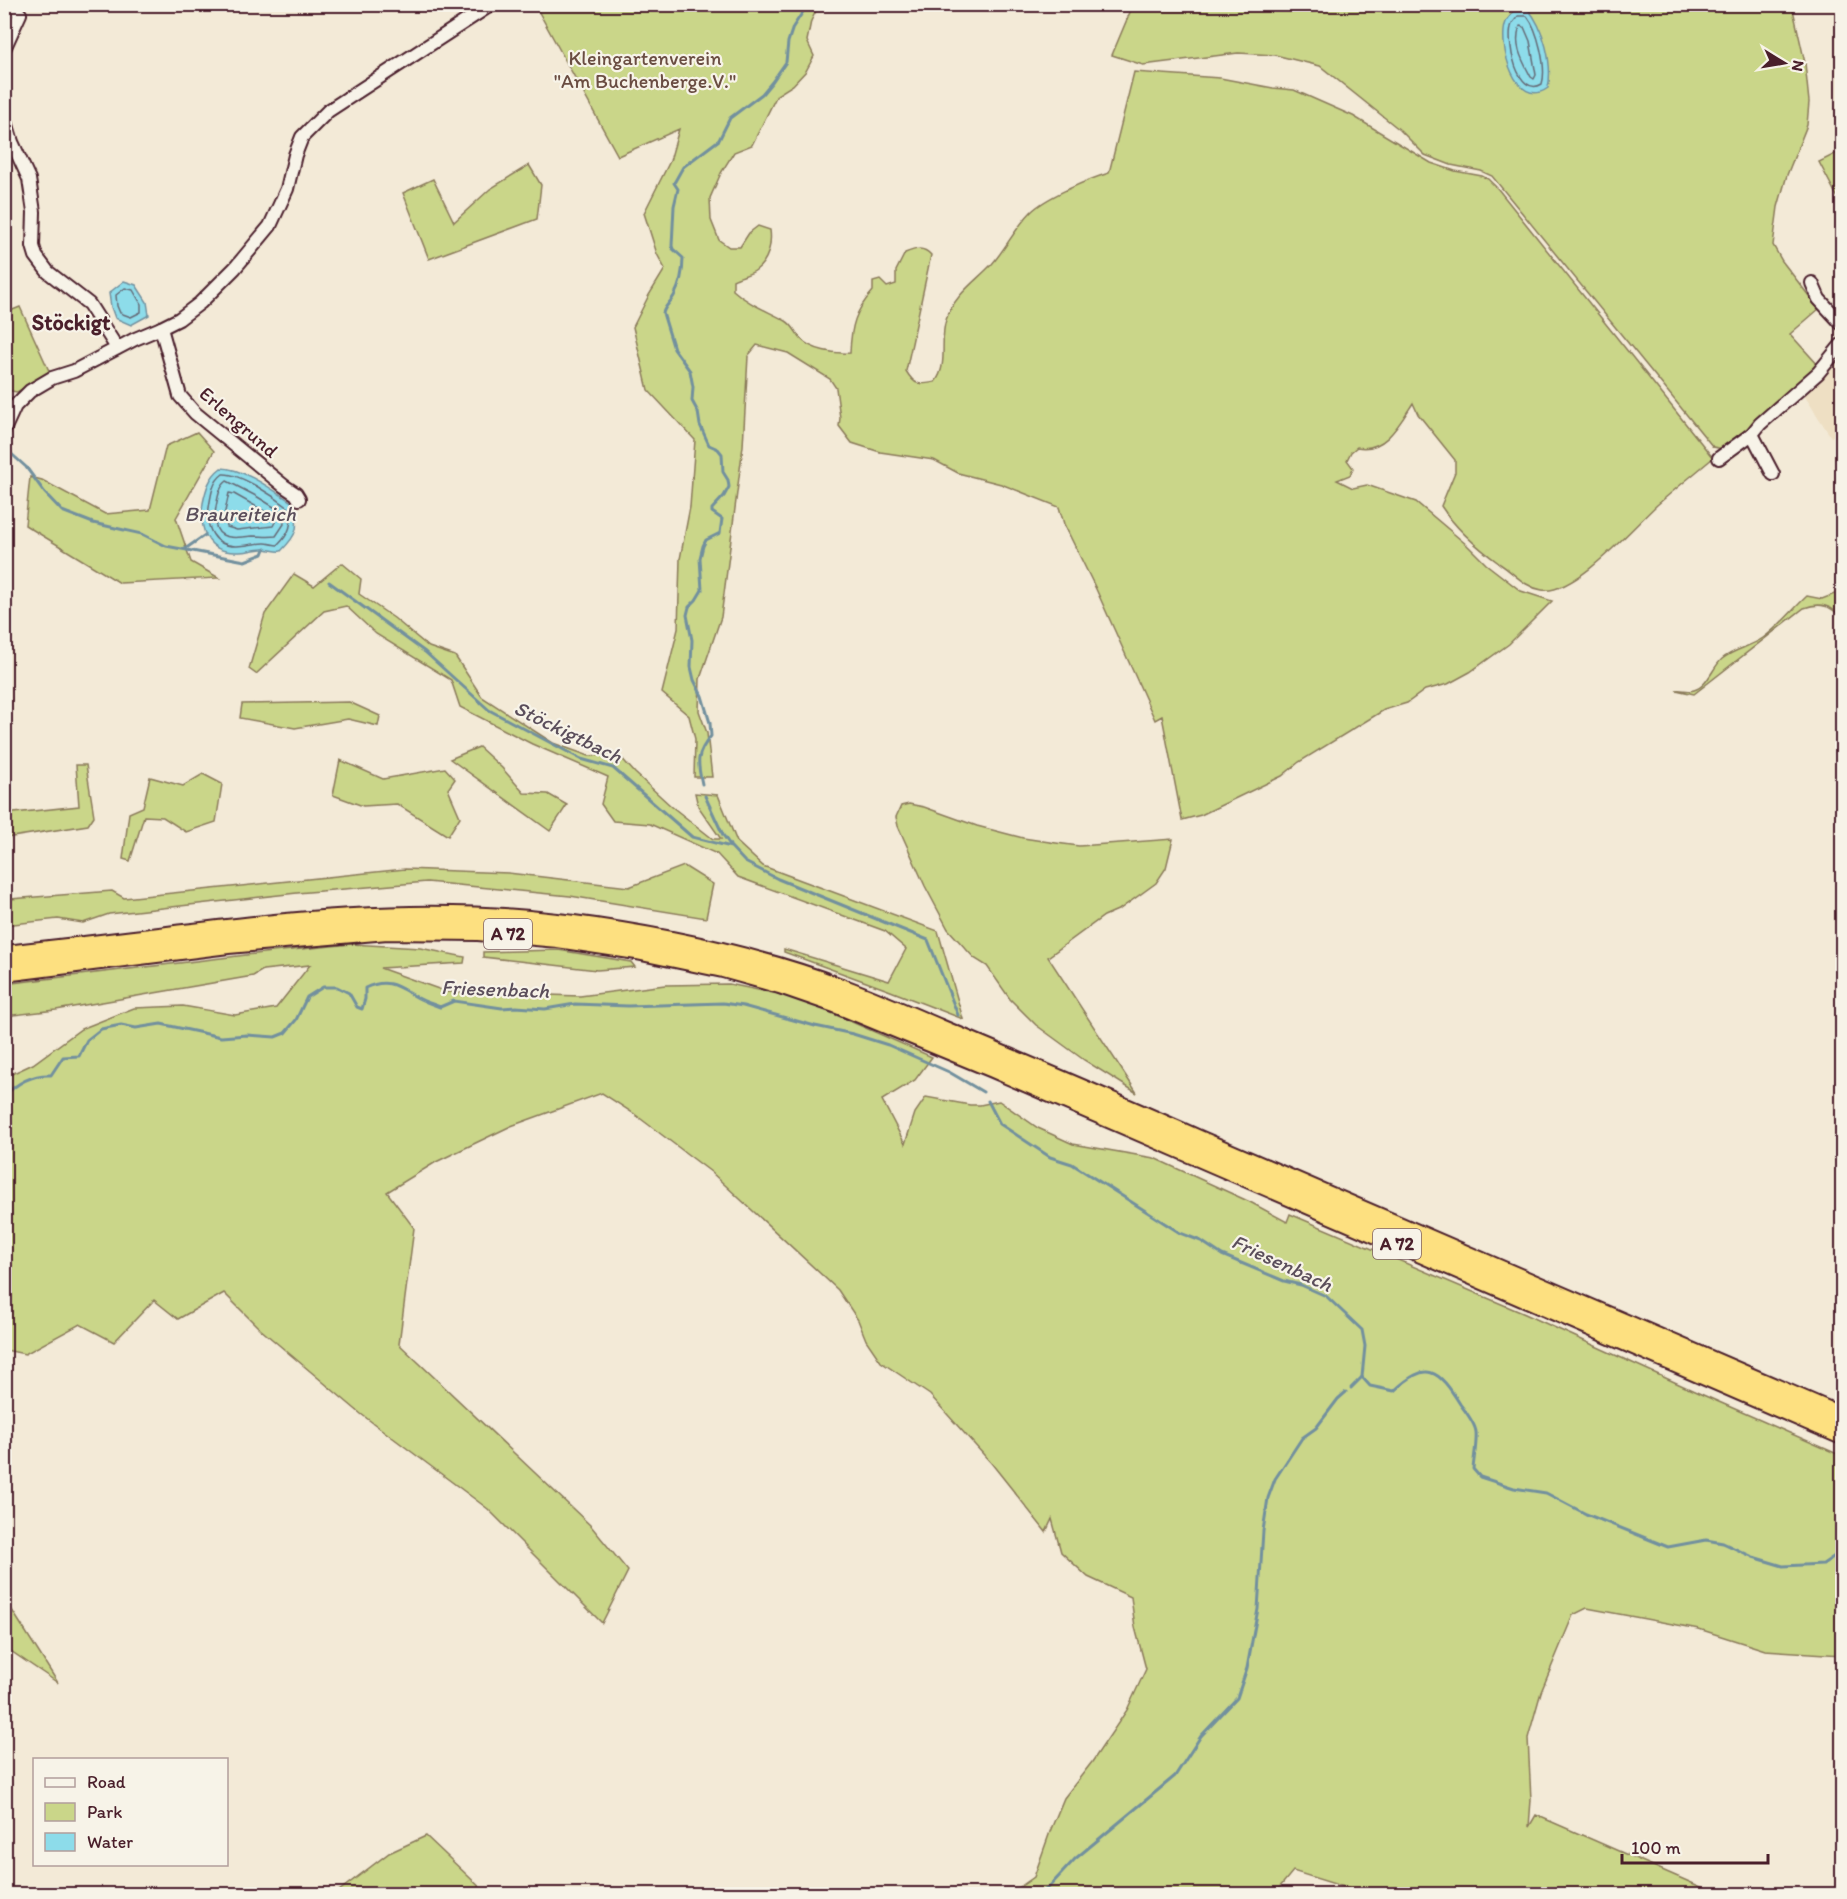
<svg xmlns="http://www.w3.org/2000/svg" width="1847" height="1899" viewBox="0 0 1847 1899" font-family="Itim,sans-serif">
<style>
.built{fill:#eedfc3}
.green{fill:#cad689;stroke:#8a7a5a;stroke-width:1.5}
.water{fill:#8ddcea;stroke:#72909e;stroke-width:1.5}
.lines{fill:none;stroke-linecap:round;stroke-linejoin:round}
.shore{stroke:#656b77;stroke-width:1.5}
.stream{stroke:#72909e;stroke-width:3}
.minor-casing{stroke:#4a1f2b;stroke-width:16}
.highway-casing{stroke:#4a1f2b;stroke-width:22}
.minor{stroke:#f7f3e8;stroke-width:12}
.highway{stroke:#fde080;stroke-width:18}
.labels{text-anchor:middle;stroke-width:4.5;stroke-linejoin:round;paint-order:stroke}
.shield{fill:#f7f3e8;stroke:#7e5f64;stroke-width:1.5}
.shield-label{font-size:18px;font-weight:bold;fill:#4a1f2b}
.park-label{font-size:20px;fill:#6a4d42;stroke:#f7f3e8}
.street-label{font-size:20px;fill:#4a1f2b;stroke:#f7f3e8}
.water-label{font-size:21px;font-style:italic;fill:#5b4e5b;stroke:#f7f3e8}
.quarter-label{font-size:22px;font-weight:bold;fill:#4a1f2b;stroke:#f7f3e8}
</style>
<rect width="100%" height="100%" fill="#f3ead7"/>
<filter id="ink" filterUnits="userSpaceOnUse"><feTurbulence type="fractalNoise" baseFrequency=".0167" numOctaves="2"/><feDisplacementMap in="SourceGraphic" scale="12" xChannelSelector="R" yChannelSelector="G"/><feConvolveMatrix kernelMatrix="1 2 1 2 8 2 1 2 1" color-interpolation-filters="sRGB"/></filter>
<g filter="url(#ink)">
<!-- built -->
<path class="built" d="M1836 362 1842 373V431L1831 437 1802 392Z"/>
<!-- green -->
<g class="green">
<path d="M708 4 712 10 718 4 819 5 811 21 807 41 814 56 806 71 793 85 777 95 752 145 734 152 721 173 710 198 711 220 719 240 729 247H740L749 233 758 226 770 230C772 245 768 261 756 270 750 275 740 276 733 280V290C748 304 768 311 786 321 793 325 796 333 801 339 811 350 835 354 850 353 851 326 855 311 873 291V282L880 280 887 287 896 284V271L905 253C915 249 923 246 931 255L906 371C915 386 919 385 935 382 949 365 939 340 946 320 954 295 975 282 992 264 1006 248 1016 227 1031 212 1046 197 1089 179 1109 173L1134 72 1220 78 1273 88 1294 90 1353 116 1431 163 1455 171 1482 176 1488 179 1498 189 1713 458C1694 474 1675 489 1657 505 1633 527 1575 595 1542 590 1524 587 1514 573 1500 564 1478 548 1456 529 1441 506L1455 472V460L1418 414 1413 403C1400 423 1385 453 1357 447L1351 452 1347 460 1353 468 1350 475 1337 480 1353 488 1367 485 1416 502 1467 545 1486 564 1521 591 1552 601 1509 644 1470 672 1448 684 1425 690 1407 703 1384 710 1299 762 1282 776 1201 815 1182 820 1162 716 1155 720 1096 589 1064 524 1059 507 1001 484 958 473 934 460 880 452 852 443 839 426 840 418 836 388 830 379 788 353 757 345 748 356 743 446 721 617 700 679 699 711 707 733 712 777H694L695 739 689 716 662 693 678 629 680 559 690 507 695 440 648 390 633 327 649 295 665 269 657 254 644 213 670 161 679 129 618 156 535 5Z"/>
<path d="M1133 5H1792L1805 63 1809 102 1807 125 1787 175 1778 207 1773 245 1782 261 1819 309 1790 334 1819 366 1723 449 1713 447 1492 176 1481 171 1451 165 1425 155 1400 130 1320 66 1275 55 1238 53 1143 65 1112 55Z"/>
<path d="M1839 152 1842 159V206L1819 162Z"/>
<path d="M529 165 541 185 537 219 429 259 403 193 433 179 454 222 490 189Z"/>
<path d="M20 307 50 373 17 392 5 390V313Z"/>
<path d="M197 432 214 451 176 518 191 562 219 578 120 583 25 525 30 477 42 480 105 514 150 510 166 446Z"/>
<path d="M342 563 361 579 359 594 394 618 429 647 455 656 482 697 553 743 589 756 618 754 635 773 671 806 713 839H721L698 806 695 793 718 795 737 842 763 866 938 931 963 1019 888 990 784 952V949L889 981 906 949 885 931 738 877 717 854 650 824 613 821 601 804 608 777 532 744 460 707 451 680 376 634 346 606 324 611 256 674 249 669 265 614 294 574 314 586Z"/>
<path d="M1842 591V620C1833 605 1820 602 1804 608L1694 694 1676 690C1682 689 1688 692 1694 690 1707 687 1713 667 1722 659 1734 649 1750 647 1763 638 1779 627 1793 609 1807 596L1822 599Z"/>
<path d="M349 702 380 716 378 726 348 719 295 728 240 718 242 704Z"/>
<path d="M479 747 502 768 524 793 548 794 567 805 550 831 450 759Z"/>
<path d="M340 760 383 779 445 768 455 779 448 789 460 817 448 836 397 804 363 806 333 795Z"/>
<path d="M76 765H86L94 816 88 825 5 838V814L79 806Z"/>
<path d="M203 774 222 784 216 822 186 832 163 817 144 816 130 861 123 859 129 813 143 807 150 777 183 786Z"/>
<path d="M909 804 924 807 977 826 1023 838 1056 843 1079 846 1173 839 1166 868 1156 883 1120 909 1104 916 1048 957 1137 1093 1084 1060 1036 1025 1010 999 987 966 974 958 948 929 925 886 898 826 896 817 901 806Z"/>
<path d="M684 866 713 884 706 918 570 896 427 882 297 893 109 914 83 923 58 919 5 925V899H10L112 891 124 898 405 869 508 873 629 887Z"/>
<path d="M351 944 420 948 465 957 464 963 380 968 447 992 580 996 665 985 729 984 797 998 932 1057 915 1080 882 1100 905 1144 915 1113 926 1097 970 1105H980L999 1101 1038 1128 1073 1144 1154 1158 1250 1202 1287 1222 1290 1214 1525 1314 1703 1395 1842 1456V1655L1765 1650 1699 1629 1587 1608 1573 1615 1541 1692 1528 1738 1531 1800 1529 1827 1536 1815 1717 1894H1367L1293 1871 1274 1894H1010L1034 1877 1051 1829 1064 1798 1092 1762 1127 1710 1146 1669 1135 1627 1131 1597 1088 1577 1061 1552 1052 1519 1046 1532 992 1464 930 1395 881 1362 866 1340 858 1320 838 1290 711 1172 633 1113 602 1093 511 1126 436 1162 387 1192 414 1228 399 1344 591 1526 628 1571 602 1623 488 1509 361 1414 260 1329 224 1293 178 1319 154 1300 114 1342 80 1324 25 1354 5 1350V1077L33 1064 81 1029 134 1008 183 1006 235 1015 276 1008 310 965 263 970 253 976 56 1010 5 1016 4 984 272 952Z"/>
<path d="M558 950 631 962 635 967 597 970 483 957V952Z"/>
<path d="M4 1599H5L58 1683 5 1647Z"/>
<path d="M426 1836 487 1894H335L389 1853Z"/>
</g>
<!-- water -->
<g class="water">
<path d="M1528 9C1544 28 1553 64 1548 88 1516 111 1497 45 1506 22 1508 18 1512 14 1514 11Z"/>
<path d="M124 281 136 285 147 302 149 315 131 325 115 318 111 307 109 293Z"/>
<path d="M221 468C244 468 276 492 295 504 298 528 299 533 281 551 274 552 269 549 263 549 253 549 244 553 235 552 206 552 199 528 203 503 206 489 209 477 221 468Z"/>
</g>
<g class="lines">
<!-- shore -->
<g class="shore">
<path d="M1518 16H1527C1538 30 1547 68 1542 84 1518 99 1505 41 1512 24 1513 22 1517 18 1518 16Z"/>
<path d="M1520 26 1524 27 1530 41 1536 75 1534 79 1531 77C1522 60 1513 45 1520 26Z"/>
<path d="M125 288 133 290 141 304V312L131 317 120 313 117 306 116 295Z"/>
<path d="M223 474C240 473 275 497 289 508 293 524 290 533 278 545 274 545 269 543 265 543 255 543 246 546 237 546 214 547 205 527 209 508 211 495 212 482 223 474Z"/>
<path d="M227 481 256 496 282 512 284 524 276 536C269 537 261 536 253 536 227 539 210 540 216 507 218 497 219 487 227 481Z"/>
<path d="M229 493 234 494 273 516 275 522 273 526 237 530 227 527 224 516Z"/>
</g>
<!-- stream -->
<g class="stream">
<path d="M6 449 26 467 45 493 62 511 93 523 142 534 166 546 245 561 263 554 265 549"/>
<path d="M185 549 205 535"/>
<path d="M329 582 425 652 489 710 581 759 613 768 692 837 731 847 745 862 778 879 928 940 958 1015"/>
<path d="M702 784C697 762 696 754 711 736L710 723 702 696 694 680 691 667 692 640 687 615 689 607 696 600 702 590 700 558 703 546 706 540 720 533 722 519 712 512V509L724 496 729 487 728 480 723 472 722 454 718 449 709 445 700 425 698 412 692 401 693 387 690 371 674 349 663 313C665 306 670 303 674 296 680 285 683 272 683 258L673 249 672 246 674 206 678 189 674 183 683 167 719 140 730 118 762 94 772 82 786 62 788 42 793 27 808 4"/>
<path d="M705 796 723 835 730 845"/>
<path d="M4 1096C17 1083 33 1074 51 1075L63 1057 79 1056 87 1040 101 1029 121 1025 136 1028 161 1024 221 1037 247 1035 275 1037 285 1033 296 1020 307 997 323 987H337L349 993 357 1007 362 1009 365 999V988C389 977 398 987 418 998 425 1002 433 1004 440 1007L454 1001 502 1008 516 1007 545 1009 575 1004 628 1006 723 1003 743 1006 815 1026 853 1034 888 1045 949 1072 983 1092"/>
<path d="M988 1101 1000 1124 1050 1157 1072 1164 1180 1233 1201 1241 1222 1255 1284 1281 1301 1285 1326 1296 1362 1330 1365 1346 1362 1377 1370 1386 1394 1391C1427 1360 1438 1369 1460 1404 1465 1411 1475 1423 1476 1432 1477 1443 1474 1457 1473 1469L1480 1477 1514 1488 1546 1493 1586 1514 1668 1547 1706 1540 1723 1543 1753 1557 1783 1566 1823 1564 1842 1551"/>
<path d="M1351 1388 1362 1377"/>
<path d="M1039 1894 1048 1888 1075 1859 1175 1776 1201 1736 1237 1698 1247 1668 1258 1609 1263 1531 1268 1498 1275 1479 1302 1438 1316 1428 1338 1399 1346 1392"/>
</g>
<defs>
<g id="minor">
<path d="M4 49 20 14 11 4"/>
<path d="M4 115 12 142 29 179 34 212 33 246 36 256 48 272 89 304 117 348"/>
<path d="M1812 283 1819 299 1842 324"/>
<path d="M161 328 180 396 195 413 284 486 296 494 299 499"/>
<path d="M4 430 15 406 30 391 52 378 74 371 135 339 161 328 179 319 200 303 235 268 270 226 287 189 295 155 302 137 328 111 492 4"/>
<path d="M1752 434 1773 474"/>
<path d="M1719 458 1752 434 1760 424 1818 373 1842 344"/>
</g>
<g id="highway">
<path d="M4 955C191 936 379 899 566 924 659 936 753 955 841 988 874 1000 907 1015 940 1029 1026 1065 1113 1102 1199 1140 1413 1232 1628 1325 1842 1417"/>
<path d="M4 972 228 944 387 930 478 931 558 938 637 950 723 968 780 984 835 1003 993 1068 1842 1435"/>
</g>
</defs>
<!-- minor casing -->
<use href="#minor" class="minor-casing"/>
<!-- highway casing -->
<use href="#highway" class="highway-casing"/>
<!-- minor -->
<use href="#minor" class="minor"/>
<!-- highway -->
<use href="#highway" class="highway"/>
</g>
</g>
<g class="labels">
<!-- shield labels -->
<g class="shield">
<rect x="484" y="919" width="48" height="30" rx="4.5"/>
<rect x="1373" y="1229" width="48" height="30" rx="4.5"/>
</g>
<g class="shield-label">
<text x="508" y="940">A 72</text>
<text x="1397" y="1250">A 72</text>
</g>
<!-- park labels -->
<g class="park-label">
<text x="645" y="65">Kleingartenverein<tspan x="645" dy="23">"Am Buchenberge.V."</tspan></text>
</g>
<!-- street labels -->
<g class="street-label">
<text transform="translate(239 422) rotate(41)" y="7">Erlengrund</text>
</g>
<!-- water labels -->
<g class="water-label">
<text x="240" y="521">Braureiteich</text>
<text transform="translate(568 732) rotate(26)" y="7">Stöckigtbach</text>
<text transform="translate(495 989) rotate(2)" y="7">Friesenbach</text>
<text transform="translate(1282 1263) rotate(25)" y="7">Friesenbach</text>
</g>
<!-- quarter labels -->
<g class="quarter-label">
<text x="71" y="330">Stöckigt</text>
</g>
</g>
<!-- margin -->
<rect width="1847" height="1899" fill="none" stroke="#f7f3e8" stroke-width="24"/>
<rect x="12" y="12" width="1823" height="1875" fill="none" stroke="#4a1f2b" stroke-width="2" filter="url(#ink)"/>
<!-- legend -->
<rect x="33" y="1758" width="195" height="108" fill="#f7f3e8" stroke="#b29e9c" stroke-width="1.5"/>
<rect x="45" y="1778" width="30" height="9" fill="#f7f3e8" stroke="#b29e9c" stroke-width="1.5"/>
<text x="87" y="1788" font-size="18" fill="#4a1f2b">Road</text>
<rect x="45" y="1803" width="30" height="18" fill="#cad689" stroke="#b29e9c" stroke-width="1.5"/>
<text x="87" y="1818" font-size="18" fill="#4a1f2b">Park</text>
<rect x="45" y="1833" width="30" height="18" fill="#8ddcea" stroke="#b29e9c" stroke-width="1.5"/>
<text x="87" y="1848" font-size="18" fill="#4a1f2b">Water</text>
<!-- north arrow -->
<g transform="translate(1784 63) rotate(101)" stroke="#f7f3e8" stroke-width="4.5" paint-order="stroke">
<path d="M0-4.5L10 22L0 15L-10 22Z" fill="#4a1f2b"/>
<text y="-9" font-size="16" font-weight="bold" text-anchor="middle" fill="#4a1f2b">N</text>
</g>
<!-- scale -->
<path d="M1622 1854v9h146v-9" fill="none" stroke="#4a1f2b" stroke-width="3"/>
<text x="1631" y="1854" font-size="18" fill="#4a1f2b" stroke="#f7f3e8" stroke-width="4.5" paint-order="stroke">100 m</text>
</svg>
